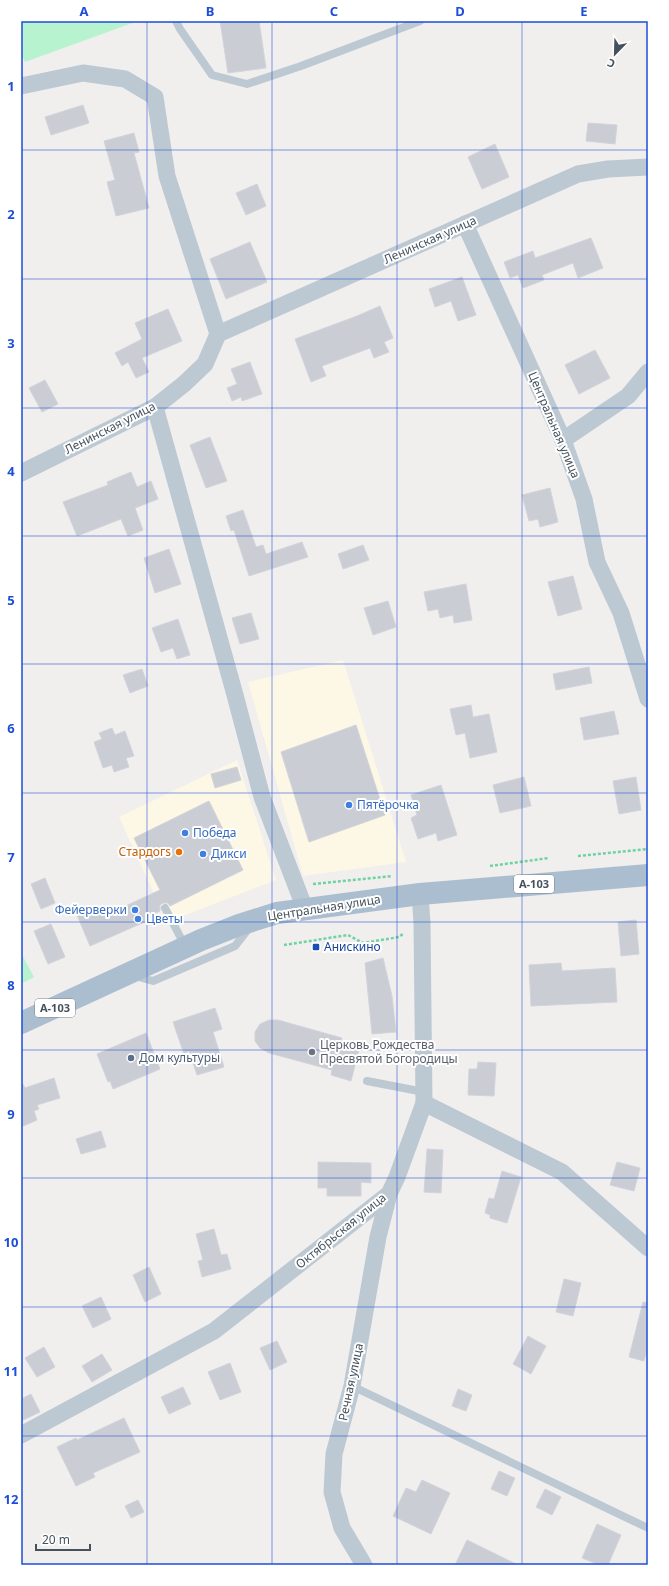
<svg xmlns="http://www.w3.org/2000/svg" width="669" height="1586" viewBox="0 0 669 1586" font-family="'Noto Sans',sans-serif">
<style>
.commercial{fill:#fdf7e6}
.green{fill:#b8f3cf}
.building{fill:#cacdd4;stroke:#d2d4db}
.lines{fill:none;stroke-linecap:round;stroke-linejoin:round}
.path{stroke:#6dd4a1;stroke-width:2.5;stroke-dasharray:3 2;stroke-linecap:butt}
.service{stroke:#bdc9d2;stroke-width:8}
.minor{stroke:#bdc9d2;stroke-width:17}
.primary{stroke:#abbed0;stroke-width:22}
.grid{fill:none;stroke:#1d4ed8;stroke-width:1;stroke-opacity:0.55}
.shop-dot{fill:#3f7fe0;stroke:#fff;stroke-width:1.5}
.food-dot{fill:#e8710a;stroke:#fff;stroke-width:1.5}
.transit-dot{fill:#1a4fb4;stroke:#fff;stroke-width:1.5}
.worship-dot{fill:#6b7280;stroke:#fff;stroke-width:1.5}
.service-dot{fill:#5c6f8a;stroke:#fff;stroke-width:1.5}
.labels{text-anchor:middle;stroke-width:4;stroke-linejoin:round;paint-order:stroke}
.shield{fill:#fff;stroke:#7d868e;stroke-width:1}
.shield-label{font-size:11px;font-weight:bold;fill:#45525d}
.street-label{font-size:12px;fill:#45525d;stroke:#fff}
.shop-label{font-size:12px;fill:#366cbe;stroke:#fff;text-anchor:start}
.food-label{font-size:12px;fill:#c56008;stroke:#fff;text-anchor:end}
.transit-label{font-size:12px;fill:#164399;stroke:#fff;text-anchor:start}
.worship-label{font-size:12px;fill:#5b616d;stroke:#fff;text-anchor:start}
.service-label{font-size:12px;fill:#4e5e75;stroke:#fff;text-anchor:start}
.neatline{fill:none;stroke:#1d4ed8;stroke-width:1.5}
.grid-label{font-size:13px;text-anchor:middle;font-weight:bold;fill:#1d4ed8}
</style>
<rect width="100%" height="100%" fill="#f1eeee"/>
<!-- commercial -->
<g class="commercial">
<path d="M343 660 406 862 303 876 248 682Z"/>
<path d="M237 760 276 880 167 922 119 817Z"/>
</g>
<!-- green -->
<g class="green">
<path d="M21 21H138L25 62 21 53Z"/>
<path d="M21 953 34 977 21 984Z"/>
</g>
<!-- building -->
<g class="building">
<path d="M220 21H259L266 68 228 73Z"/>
<path d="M83 105 89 123 51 135 45 117Z"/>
<path d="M588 123 617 125 615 144 586 141Z"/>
<path d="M134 133 139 152 134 153 149 208 116 216 107 182 115 180 104 141Z"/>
<path d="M495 144 509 177 482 189 468 157Z"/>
<path d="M257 184 266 206 246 215 236 193Z"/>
<path d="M591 238 603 268 578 278 573 263 542 275 544 280 523 288 518 275 510 278 504 262 533 251 535 258Z"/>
<path d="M250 242 267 282 226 299 210 259Z"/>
<path d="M462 277 476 315 458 321 451 301 435 307 429 289Z"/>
<path d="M380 306 393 338 384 342 389 352 374 358 370 348 322 366 326 376 311 382 295 339 357 316Z"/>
<path d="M168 309 182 341 142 358 149 372 136 378 128 362 122 366 115 353 142 339 135 323Z"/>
<path d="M595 350 610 378 579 394 565 365Z"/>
<path d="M250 362 262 394 242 401 241 397 232 401 227 388 237 384 231 369Z"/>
<path d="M45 380 58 404 42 412 29 388Z"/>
<path d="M210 437 227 481 206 488 190 445Z"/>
<path d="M131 472 137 487 151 481 158 499 135 508 143 530 128 536 121 519 77 536 63 502 108 485 107 482Z"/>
<path d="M550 488 558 522 540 527 538 519 529 521 522 495Z"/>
<path d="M243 510 256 547 263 545 266 554 302 542 308 557 249 576 234 530 231 531 226 516Z"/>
<path d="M363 545 369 560 343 569 338 554Z"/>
<path d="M169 549 181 584 155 593 144 558Z"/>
<path d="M573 576 582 609 558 616 548 582Z"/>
<path d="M466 584 472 620 454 623 453 615 440 618 438 609 428 611 424 592Z"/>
<path d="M388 601 396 627 373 635 364 608Z"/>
<path d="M251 613 259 639 240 644 232 618Z"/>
<path d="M178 619 190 655 177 659 173 648 161 652 152 628Z"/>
<path d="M589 667 592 683 556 690 553 674Z"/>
<path d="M142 669 148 686 130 693 123 675Z"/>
<path d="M471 705 473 717 489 714 497 752 470 758 465 733 456 735 450 709Z"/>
<path d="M614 711 619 734 584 740 580 718Z"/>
<path d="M356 725 385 815 309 842 281 752Z"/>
<path d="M112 728 115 735 125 731 134 756 126 758 129 767 114 772 112 765 103 768 94 742 102 739 99 733Z"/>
<path d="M237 767 241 780 215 788 211 774Z"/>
<path d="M524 777 531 806 500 813 493 785Z"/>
<path d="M636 777 641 810 619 814 613 781Z"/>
<path d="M441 785 457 835 438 841 436 833 418 839 411 818 417 815 411 795Z"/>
<path d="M209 801 243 870 170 906 168 903H163L160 905V911L146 918 147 921 90 946 77 915 99 906 104 916 160 890 134 838Z"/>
<path d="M45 878 55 903 41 909 31 884Z"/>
<path d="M636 920 639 954 621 956 618 922Z"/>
<path d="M51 924 65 957 48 964 34 931Z"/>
<path d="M383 958 392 996 396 1032 372 1034 365 963Z"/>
<path d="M561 963 562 971 615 968 617 1002 531 1006 529 965Z"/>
<path d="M215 1008 222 1029 213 1032 224 1067 197 1075 189 1051 184 1054 173 1022Z"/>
<path d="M269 1020H278L342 1038 340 1045 359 1050 351 1081 331 1075 332 1070 269 1053 260 1048 255 1041V1032L260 1024Z"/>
<path d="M146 1033 160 1069 113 1089 110 1081 108 1082 97 1054Z"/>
<path d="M478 1062 496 1063 494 1096 468 1095 469 1069H477Z"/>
<path d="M54 1078 60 1098 37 1105 39 1109 34 1111 37 1120 21 1127V1081L25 1088Z"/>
<path d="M101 1131 106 1147 81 1154 76 1139Z"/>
<path d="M427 1149 443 1150 441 1193 424 1192Z"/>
<path d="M318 1162 371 1163V1183L361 1182V1196H327V1188H318Z"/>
<path d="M617 1162 640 1168 634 1191 610 1185Z"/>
<path d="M502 1171 521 1177 507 1223 490 1218V1215L485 1213 489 1198 494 1199Z"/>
<path d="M214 1229 221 1255 227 1254 231 1269 202 1277 198 1261 203 1260 196 1234Z"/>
<path d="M149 1267 161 1294 145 1302 133 1275Z"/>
<path d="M564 1279 581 1283 573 1316 556 1312Z"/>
<path d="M101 1297 111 1319 93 1328 82 1306Z"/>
<path d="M643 1302 648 1303V1346L644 1361 629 1357Z"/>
<path d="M528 1336 546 1346 531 1374 513 1364Z"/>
<path d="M277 1341 287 1362 270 1370 260 1348Z"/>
<path d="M44 1347 55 1367 37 1377 25 1358Z"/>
<path d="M102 1354 112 1370 92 1382 82 1366Z"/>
<path d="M230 1363 241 1392 220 1400 208 1372Z"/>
<path d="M183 1387 191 1404 169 1414 161 1397Z"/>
<path d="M458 1389 472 1395 466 1411 452 1406Z"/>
<path d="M31 1394 40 1412 21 1421V1399Z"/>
<path d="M124 1418 140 1452 93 1473 95 1477 76 1486 57 1447 76 1438 77 1440Z"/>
<path d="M499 1471 515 1478 507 1496 491 1489Z"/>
<path d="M422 1480 450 1493 431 1534 393 1516 406 1488 416 1492Z"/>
<path d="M545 1489 561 1497 552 1515 536 1507Z"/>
<path d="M138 1500 144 1512 131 1518 125 1506Z"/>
<path d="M597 1524 621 1535 608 1565H600L582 1558Z"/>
<path d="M467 1540 518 1565H455Z"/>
</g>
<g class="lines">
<!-- path -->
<g class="path">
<path d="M578 856 648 849"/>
<path d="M490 866 549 858"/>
<path d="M313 884 392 876"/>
<path d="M284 945 348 935 363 943 399 937 404 933"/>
</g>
<!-- service -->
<g class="service">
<path d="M176 21 180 29 212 75 247 84 301 66 420 21"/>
<path d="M165 908 185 946"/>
<path d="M135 976 153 981 235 946 250 927"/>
<path d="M367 1081 424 1092"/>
<path d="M352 1386 648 1528"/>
</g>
<!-- minor -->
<g class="minor">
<path d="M21 86 83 73 125 79 155 97 167 176 218 334"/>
<path d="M465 224 563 440 584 499 597 562 621 613 648 699"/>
<path d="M155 407 235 695 262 797 305 909"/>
<path d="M563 440 628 396 648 372"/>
<path d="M21 473 155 407 184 384 205 364 218 334 578 174 608 169 648 167"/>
<path d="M424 1103 562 1172 648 1248"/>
<path d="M21 1435 214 1331 389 1194 397 1177 424 1103 422 923 420 894"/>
<path d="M364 1565 342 1528 332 1492 334 1454 352 1386 378 1237 389 1194"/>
</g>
<!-- primary -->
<path class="primary" d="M21 1023 201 940 239 925 277 913 420 894 648 875"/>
</g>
<!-- grid -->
<path class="grid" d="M147 21V1565M272 21V1565M397 21V1565M522 21V1565M21 150H648M21 279H648M21 408H648M21 536H648M21 664H648M21 793H648M21 922H648M21 1050H648M21 1178H648M21 1307H648M21 1436H648"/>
<!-- markers -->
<g class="shop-dot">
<circle cx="349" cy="805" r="4"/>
<circle cx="185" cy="833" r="4"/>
<circle cx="203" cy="854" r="4"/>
<circle cx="135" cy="910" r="4"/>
<circle cx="138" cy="919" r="4"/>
</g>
<circle class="food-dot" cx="179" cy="852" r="4"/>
<rect class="transit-dot" x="312" y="943" width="8" height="8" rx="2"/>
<circle class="worship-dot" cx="312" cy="1052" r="4"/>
<circle class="service-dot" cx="131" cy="1058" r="4"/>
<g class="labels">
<!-- shield labels -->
<g class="shield">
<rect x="514" y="875" width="40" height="18" rx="3"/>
<rect x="35" y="999" width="40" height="18" rx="3"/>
</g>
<g class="shield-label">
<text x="534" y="888">А-103</text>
<text x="55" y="1012">А-103</text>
</g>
<!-- street labels -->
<g class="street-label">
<text transform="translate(430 240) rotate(-24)" y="4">Ленинская улица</text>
<text transform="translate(554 425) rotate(67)" y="4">Центральная улица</text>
<text transform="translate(110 428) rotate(-27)" y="4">Ленинская улица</text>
<text transform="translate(324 908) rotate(-9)" y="4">Центральная улица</text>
<text transform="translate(341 1231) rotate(-39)" y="4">Октябрьская улица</text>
<text transform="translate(351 1382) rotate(-78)" y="4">Речная улица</text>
</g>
<!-- shop labels -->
<g class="shop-label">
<text x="357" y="809">Пятёрочка</text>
<text x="193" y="837">Победа</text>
<text x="211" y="858">Дикси</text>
<text x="127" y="914" text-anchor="end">Фейерверки</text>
<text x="146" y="923">Цветы</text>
</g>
<!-- food labels -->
<g class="food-label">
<text x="171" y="856">Стардогs</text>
</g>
<!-- transit labels -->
<g class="transit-label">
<text x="324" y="951">Анискино</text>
</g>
<!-- worship labels -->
<g class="worship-label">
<text x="320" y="1049">Церковь Рождества<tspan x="320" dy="14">Пресвятой Богородицы</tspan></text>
</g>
<!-- service labels -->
<g class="service-label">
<text x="139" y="1062">Дом культуры</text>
</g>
</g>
<!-- border -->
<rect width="669" height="1586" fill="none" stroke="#ffffff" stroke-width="44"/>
<!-- north arrow -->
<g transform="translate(615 54) rotate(203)" stroke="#ffffff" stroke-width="3" paint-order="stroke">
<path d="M0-3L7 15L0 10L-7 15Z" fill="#45525d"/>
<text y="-6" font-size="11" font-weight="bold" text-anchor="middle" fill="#45525d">С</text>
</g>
<!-- scale -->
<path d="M36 1544v6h54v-6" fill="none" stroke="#45525d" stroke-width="2"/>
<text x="42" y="1544" font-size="12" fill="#45525d" stroke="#ffffff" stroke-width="3" paint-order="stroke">20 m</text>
<rect x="22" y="22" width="625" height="1542" class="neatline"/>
<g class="grid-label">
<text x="84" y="16">A</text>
<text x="210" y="16">B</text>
<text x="334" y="16">C</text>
<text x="460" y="16">D</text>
<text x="584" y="16">E</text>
<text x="11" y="91">1</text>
<text x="11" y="219">2</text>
<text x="11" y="348">3</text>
<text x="11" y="476">4</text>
<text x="11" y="605">5</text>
<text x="11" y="733">6</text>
<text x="11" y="862">7</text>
<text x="11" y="990">8</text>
<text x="11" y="1119">9</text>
<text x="11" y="1247">10</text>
<text x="11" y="1376">11</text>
<text x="11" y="1504">12</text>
</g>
</svg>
